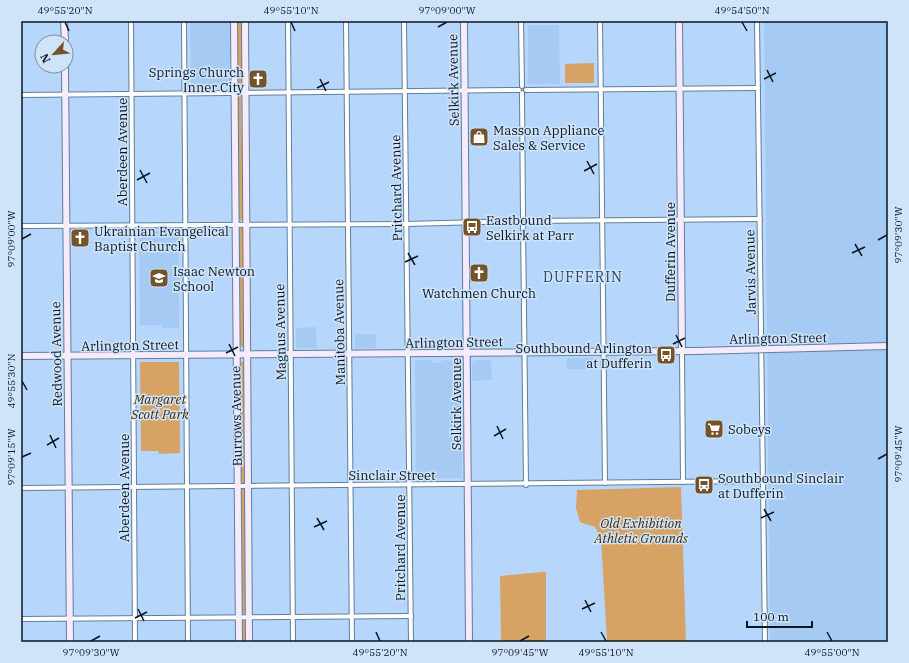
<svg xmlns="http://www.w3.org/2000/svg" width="909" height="663" viewBox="0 0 909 663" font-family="'IBM Plex Serif',serif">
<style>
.built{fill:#a5cbf4}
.green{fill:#d6a364}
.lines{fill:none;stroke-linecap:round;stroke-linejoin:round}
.street-casing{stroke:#607e9e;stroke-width:6}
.secondary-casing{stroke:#607e9e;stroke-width:8}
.street{stroke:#fff;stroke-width:4}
.secondary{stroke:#f5ebfd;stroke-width:6}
.secondary-bridge-casing{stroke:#607e9e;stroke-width:8;stroke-linecap:butt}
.secondary-bridge{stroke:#f5ebfd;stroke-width:6}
.ticks{fill:none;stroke:#0a1622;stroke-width:1.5}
.labels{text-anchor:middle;stroke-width:3;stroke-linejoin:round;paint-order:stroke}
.poi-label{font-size:13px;fill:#0a1622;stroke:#cfe3f9;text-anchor:start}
.street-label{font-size:13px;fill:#0a1622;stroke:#cfe3f9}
.park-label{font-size:13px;font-style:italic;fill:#432800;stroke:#cfe3f9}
.neighbourhood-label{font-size:14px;letter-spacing:1px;fill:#2a4664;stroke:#cfe3f9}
.neatline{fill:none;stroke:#0a1622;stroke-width:1.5}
.ticks-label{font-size:10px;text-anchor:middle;fill:#0a1622}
</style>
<rect width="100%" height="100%" fill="#b6d7fb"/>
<!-- built -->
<g class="built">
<path d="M190 21H230V85H191Z"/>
<path d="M764 21H888V642H770Z"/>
<path d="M528 25H559L560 84H528Z"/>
<path d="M178 230 179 232V328H162L161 325H140L139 231Z"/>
<path d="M316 327 317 348H296V328Z"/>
<rect x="355" y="334" width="21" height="14"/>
<rect x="567" y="358" width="29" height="11"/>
<path d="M415 360H431L434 363H440L442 360 461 361 462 478H416Z"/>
<path d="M475 360H491L492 380 472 381V362Z"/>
</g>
<!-- green -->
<g class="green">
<path d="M237 21H242V87L241 89 238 87Z"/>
<path d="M594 63V83H565V64Z"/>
<path d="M241 95 243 218 241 221 238 218 237 98 238 95Z"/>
<path d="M243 227 244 340 243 347H241L240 340 239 229Z"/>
<path d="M140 362H179L180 453 159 454 158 451H141Z"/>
<path d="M241 362H243L245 371V482L243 483 241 481 240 371Z"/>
<path d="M681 487 686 642H607L601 538 595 527 580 522 576 508 577 490Z"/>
<path d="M243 488 245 489 246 613 244 614 242 613 241 491Z"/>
<path d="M542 572H546V642H501L500 576Z"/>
<path d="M244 619 246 620 247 642H242V622Z"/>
</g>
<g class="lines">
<defs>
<g id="street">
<path d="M131 21 135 642"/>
<path d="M184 21 188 642"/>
<path d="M288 21 293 642"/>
<path d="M346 21 352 642"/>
<path d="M404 21 411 642"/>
<path d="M521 21 522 86"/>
<path d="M600 21 605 483"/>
<path d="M757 21 765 642"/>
<path d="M526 90 758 88"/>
<path d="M522 93 523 218"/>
<path d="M21 95 519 90"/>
<path d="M526 221 760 219"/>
<path d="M523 224 526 485"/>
<path d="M21 226 406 224 520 221"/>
<path d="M682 351 683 482"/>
<path d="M21 488 762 481"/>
<path d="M21 619 411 616"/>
</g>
<g id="secondary">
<path d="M64 21 65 42"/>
<path d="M234 21 239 642"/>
<path d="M245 21 249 642"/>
<path d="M464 21 469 642"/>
<path d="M679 21 682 351"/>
<path d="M65 66 70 642"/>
<path d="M21 356 696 351"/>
</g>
</defs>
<!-- street casing -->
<use href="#street" class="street-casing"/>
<!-- secondary casing -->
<use href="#secondary" class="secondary-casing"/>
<!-- street -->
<use href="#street" class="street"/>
<!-- secondary -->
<use href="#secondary" class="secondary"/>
<defs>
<path id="secondary-bridge" d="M696 351 888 346"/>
</defs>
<!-- secondary-bridge casing -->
<use href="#secondary-bridge" class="secondary-bridge-casing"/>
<!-- secondary-bridge -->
<use href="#secondary-bridge" class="secondary-bridge"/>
</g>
<!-- ticks -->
<path class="ticks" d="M65 22 69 31M291 22 295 31M742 22 747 31M438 27 447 22M767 70 773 82M320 79 326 91M764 79 776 73M317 88 329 82M587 161 594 174M140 170 147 183M584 171 597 164M137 180 150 173M22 239 31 234M878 240 887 235M855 244 862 256M408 253 415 265M852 253 865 247M405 262 418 256M676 335 682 347M229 344 235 356M673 344 685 338M226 353 238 347M22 381 27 390M497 426 503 439M50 435 56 448M494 436 506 429M47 445 59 438M22 457 31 453M878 459 887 454M764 509 771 521M317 518 324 530M761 518 774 512M314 527 327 521M585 600 591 612M138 609 144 621M582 609 595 603M135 618 147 612M376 632 380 641M601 632 606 641M827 632 832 641M91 641 100 636M520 641 529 636"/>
<!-- icons -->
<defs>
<symbol id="church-square" viewBox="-11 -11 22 22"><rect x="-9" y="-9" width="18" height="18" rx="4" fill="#74532a" stroke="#cfe3f9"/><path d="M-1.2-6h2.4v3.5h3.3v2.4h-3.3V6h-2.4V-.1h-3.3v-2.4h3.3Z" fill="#fff"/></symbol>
<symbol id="shop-square" viewBox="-11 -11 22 22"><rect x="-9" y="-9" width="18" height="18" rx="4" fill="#74532a" stroke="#cfe3f9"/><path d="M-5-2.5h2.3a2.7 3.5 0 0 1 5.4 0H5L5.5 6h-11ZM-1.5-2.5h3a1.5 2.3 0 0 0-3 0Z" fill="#fff"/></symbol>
<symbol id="bus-square" viewBox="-11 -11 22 22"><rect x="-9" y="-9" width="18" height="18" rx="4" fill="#74532a" stroke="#cfe3f9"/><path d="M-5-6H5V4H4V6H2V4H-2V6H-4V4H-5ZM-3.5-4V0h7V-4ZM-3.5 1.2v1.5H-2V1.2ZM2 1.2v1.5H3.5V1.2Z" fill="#fff"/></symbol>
<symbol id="school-square" viewBox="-11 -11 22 22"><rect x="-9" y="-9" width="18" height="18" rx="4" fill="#74532a" stroke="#cfe3f9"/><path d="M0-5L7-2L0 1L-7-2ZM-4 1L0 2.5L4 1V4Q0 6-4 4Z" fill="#fff"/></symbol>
<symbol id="supermarket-square" viewBox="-11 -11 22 22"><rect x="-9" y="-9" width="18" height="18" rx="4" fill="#74532a" stroke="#cfe3f9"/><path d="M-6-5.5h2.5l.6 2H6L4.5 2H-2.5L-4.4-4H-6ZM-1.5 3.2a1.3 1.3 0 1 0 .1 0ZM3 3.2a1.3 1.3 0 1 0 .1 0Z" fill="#fff"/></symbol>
</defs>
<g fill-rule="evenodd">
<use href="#church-square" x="247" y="68" width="22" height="22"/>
<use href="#shop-square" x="468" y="126" width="22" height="22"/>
<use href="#bus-square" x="461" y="216" width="22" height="22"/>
<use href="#church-square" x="69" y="227" width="22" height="22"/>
<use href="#church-square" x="468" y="262" width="22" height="22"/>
<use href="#school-square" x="148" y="267" width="22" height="22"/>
<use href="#bus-square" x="655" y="344" width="22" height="22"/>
<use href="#supermarket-square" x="703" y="418" width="22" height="22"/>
<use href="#bus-square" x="693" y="474" width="22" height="22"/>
</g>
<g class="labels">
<!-- poi labels -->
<g class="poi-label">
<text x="244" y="77" text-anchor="end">Springs Church<tspan x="244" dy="15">Inner City</tspan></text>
<text x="493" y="135">Masson Appliance<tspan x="493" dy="15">Sales &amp; Service</tspan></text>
<text x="486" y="225">Eastbound<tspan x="486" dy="15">Selkirk at Parr</tspan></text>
<text x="94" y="236">Ukrainian Evangelical<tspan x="94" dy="15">Baptist Church</tspan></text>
<text x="173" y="276">Isaac Newton<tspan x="173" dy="15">School</tspan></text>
<text x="479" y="298" text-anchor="middle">Watchmen Church</text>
<text x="652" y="353" text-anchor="end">Southbound Arlington<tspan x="652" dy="15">at Dufferin</tspan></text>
<text x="728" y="434">Sobeys</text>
<text x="718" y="483">Southbound Sinclair<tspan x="718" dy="15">at Dufferin</tspan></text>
</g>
<!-- street labels -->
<g class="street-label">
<text transform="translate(453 80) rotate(-91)" y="5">Selkirk Avenue</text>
<text transform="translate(122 152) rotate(-90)" y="5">Aberdeen Avenue</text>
<text transform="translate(396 188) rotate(-91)" y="5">Pritchard Avenue</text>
<text transform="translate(670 252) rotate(-90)" y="5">Dufferin Avenue</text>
<text transform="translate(750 272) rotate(-91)" y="5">Jarvis Avenue</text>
<text transform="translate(280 332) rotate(-91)" y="5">Magnus Avenue</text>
<text transform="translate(339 332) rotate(-91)" y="5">Manitoba Avenue</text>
<text transform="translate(778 338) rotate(-1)" y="5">Arlington Street</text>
<text transform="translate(454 342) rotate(-1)" y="5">Arlington Street</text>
<text transform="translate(130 345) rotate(-1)" y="5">Arlington Street</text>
<text transform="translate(56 354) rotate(-91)" y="5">Redwood Avenue</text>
<text transform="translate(456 404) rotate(-90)" y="5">Selkirk Avenue</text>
<text transform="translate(236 416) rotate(-91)" y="5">Burrows Avenue</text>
<text x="392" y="480">Sinclair Street</text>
<text transform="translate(124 488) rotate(-90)" y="5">Aberdeen Avenue</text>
<text transform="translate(400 548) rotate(-90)" y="5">Pritchard Avenue</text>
</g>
<!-- park labels -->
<g class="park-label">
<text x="160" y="404">Margaret<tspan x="160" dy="15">Scott Park</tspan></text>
<text x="641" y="528">Old Exhibition<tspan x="641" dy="15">Athletic Grounds</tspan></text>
</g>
<!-- neighbourhood labels -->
<g class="neighbourhood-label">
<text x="583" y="282">DUFFERIN</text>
</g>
</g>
<!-- border -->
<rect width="909" height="663" fill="none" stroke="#cfe3f9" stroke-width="44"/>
<!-- north arrow -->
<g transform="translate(54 54) rotate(243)"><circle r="19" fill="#cfe3f9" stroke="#8091a3"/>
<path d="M0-3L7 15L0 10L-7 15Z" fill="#74532a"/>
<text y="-6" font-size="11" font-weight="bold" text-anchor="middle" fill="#0a1622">N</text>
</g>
<!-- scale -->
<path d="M747 621v6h65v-6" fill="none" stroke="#0a1622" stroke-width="2"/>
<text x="753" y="621" font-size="12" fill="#0a1622" stroke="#cfe3f9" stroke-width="3" paint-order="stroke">100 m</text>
<rect x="22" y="22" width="865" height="619" class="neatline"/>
<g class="ticks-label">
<text x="65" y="14">49°55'20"N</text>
<text x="291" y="14">49°55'10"N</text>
<text x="447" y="14">97°09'00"W</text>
<text x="742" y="14">49°54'50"N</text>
<text transform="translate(898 235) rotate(-90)" y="4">97°09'30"W</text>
<text transform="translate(11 239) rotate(-90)" y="4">97°09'00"W</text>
<text transform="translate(11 381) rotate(-90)" y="4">49°55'30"N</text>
<text transform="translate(898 454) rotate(-90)" y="4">97°09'45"W</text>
<text transform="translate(11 457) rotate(-90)" y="4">97°09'15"W</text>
<text x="91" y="656">97°09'30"W</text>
<text x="380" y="656">49°55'20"N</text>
<text x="520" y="656">97°09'45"W</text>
<text x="606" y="656">49°55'10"N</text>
<text x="832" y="656">49°55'00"N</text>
</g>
</svg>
